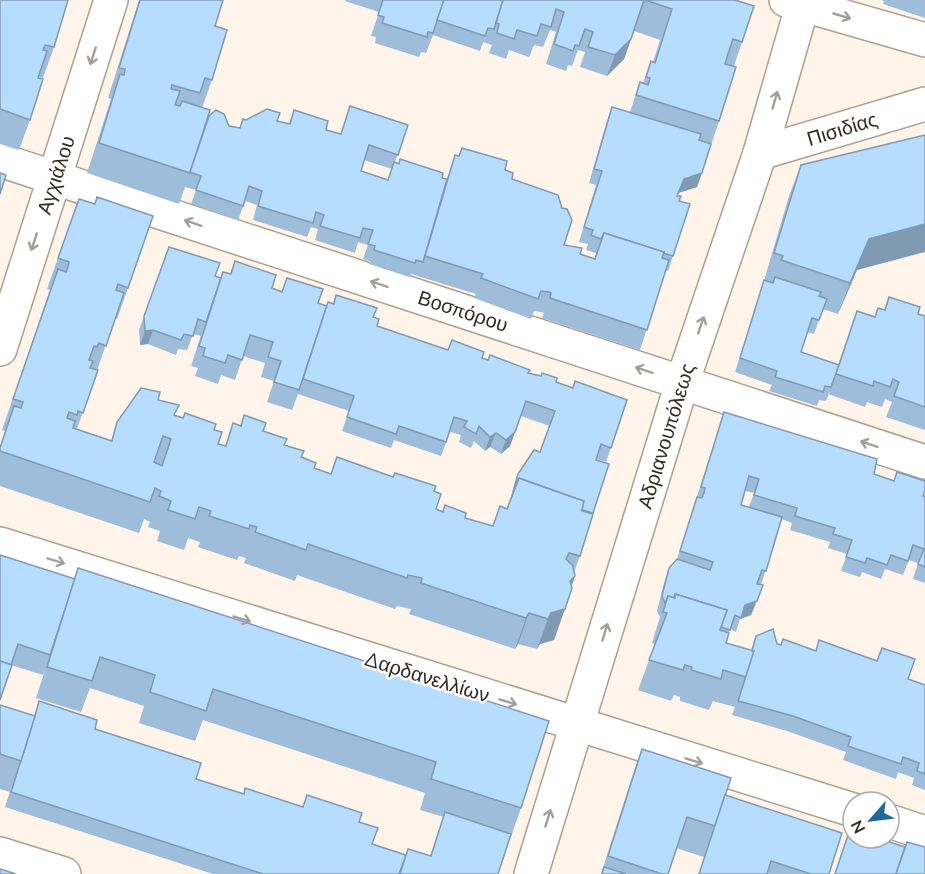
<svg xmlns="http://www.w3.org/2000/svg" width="925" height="874" viewBox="0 0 925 874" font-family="'Nunito Sans',sans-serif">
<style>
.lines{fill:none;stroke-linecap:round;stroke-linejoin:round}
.minor-casing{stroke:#af9f8d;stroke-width:36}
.tertiary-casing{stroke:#af9f8d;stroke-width:36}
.minor{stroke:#fff;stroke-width:33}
.tertiary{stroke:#fff;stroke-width:33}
.wall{fill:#9dbdda;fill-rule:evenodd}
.shaded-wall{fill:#7f9ab2}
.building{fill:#b6dcfe;stroke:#7f9ab2;stroke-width:1.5;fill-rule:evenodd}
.oneway{stroke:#a3a09c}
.labels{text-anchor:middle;stroke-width:5;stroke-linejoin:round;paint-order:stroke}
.street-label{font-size:20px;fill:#322b24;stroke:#fff}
</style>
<rect width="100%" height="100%" fill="#fff4e9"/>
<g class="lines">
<defs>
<g id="minor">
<path d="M786 0 925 40"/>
<path d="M760 153 925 104"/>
<path d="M0 160 925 462"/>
<path d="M0 854 64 874"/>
<path d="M531 874 682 383 760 153 804 0"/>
</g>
<g id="tertiary">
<path d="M0 349 111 0"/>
<path d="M0 544 853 810"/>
<path d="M889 821 925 833"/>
</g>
</defs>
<!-- minor casing -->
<use href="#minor" class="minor-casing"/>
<!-- tertiary casing -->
<use href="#tertiary" class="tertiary-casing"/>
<!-- minor -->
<use href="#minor" class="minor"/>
<!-- tertiary -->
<use href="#tertiary" class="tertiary"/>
</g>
<!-- wall -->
<g class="wall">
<path d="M0 0 54 47 43 78 38 77 30 120 19 150 0 144Z"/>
<path d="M139 0H223L215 26 212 80 202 108 204 129 229 126 240 128 246 120 277 121 289 124 294 110 326 130 340 134 408 125 395 162 447 179 455 155 459 156 462 148 505 170 564 245 580 254 595 259 596 253 586 250 588 244 579 242 596 185 589 183 607 121 612 107 630 112 640 82 643 83 651 61 653 62 660 40 634 31 624 59 607 76 580 67 585 52 578 50 572 66 568 65 566 71 546 64 556 32 550 30 543 47 534 45 529 57 509 50 506 59 489 53 492 45 483 42 480 51 433 35 426 53 421 52 419 57 375 43 376 37 371 36 379 12 345 1 346 0H735L742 42 734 66 719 121 697 187 678 193 677 196 679 201 673 256 668 271 666 270 640 350 542 318 544 313 541 312 534 311 531 319 474 298 476 294 411 274 409 277 369 264 370 261 363 259 368 245 358 242 355 253 315 240 318 229 311 227 307 237 253 220 257 205 245 201 238 220 191 204 196 190 185 187 179 204 87 173 111 99 108 98ZM364 160 392 169 388 180 361 171Z"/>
<path d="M882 0H925V18L883 4 884 1Z"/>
<path d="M801 165 857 270 838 314 823 309 814 334 807 332 801 352 838 365 857 311 874 317 885 310 918 314 925 316V430L886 417 892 402 885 399 882 407 867 402 865 407 828 394 830 391 826 401 819 400 817 406 769 391 772 385 735 372 763 284 789 196Z"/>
<path d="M79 199 128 288 117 319 115 318 77 429 111 441 117 422 158 400 175 415 214 430 218 444 225 446 233 423 240 426 244 415 263 431 285 445 314 468 331 474 434 491 436 509 443 512 493 526 507 509 518 474 540 452 550 426 521 416 510 446 501 454 490 447 485 451 474 441 471 448 459 442 461 435 450 432 441 456 394 440 391 448 342 431 349 411 298 394 292 410 267 402 274 381 261 377 265 363 243 356 235 380 221 375 218 384 195 376 198 368 191 366 202 332 201 336 193 334 187 350 178 349 176 355 148 344 140 345 139 330 169 247 215 276 221 278 230 274 235 261 272 288 326 306 333 303 336 295 374 317 377 326 448 350 482 358 572 388 627 400 606 462 596 459 580 556 574 572 575 576 554 640 540 644 537 649 518 644 515 649 409 614 411 609 397 606 395 609 297 575 295 581 244 563 246 558 239 556 237 560 198 547 200 542 188 538 184 550 157 541 160 531 148 527 150 522 144 519 139 533 0 486V446L5 431 2 430 50 290 47 289Z"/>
<path d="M724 412 925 496V583L913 579 918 563 909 560 903 575 885 569 881 579 862 572 860 577 841 571 847 554 828 548 830 542 790 530 792 523 782 519 761 585H763L751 615 740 619 736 632 730 629 726 643 751 650 756 636 781 645 816 651 819 640 908 679 925 685V790L912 785 914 778 898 772 896 779 843 760 846 752 787 731 732 715 735 707 713 701 709 710 680 701V697L674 695 671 701 638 690 655 644 652 643 660 617 657 611 664 583 669 568 677 559ZM745 491 754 493 749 507 741 505Z"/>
<path d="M0 555 75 579 78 568 521 808 498 874H213L5 807 12 785 10 792 0 789V705L34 716 39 701 196 779 243 794 302 806 359 822 372 844 406 855 430 856 444 817 420 810 425 793 203 720 195 741 139 723 144 706 90 688 81 712 36 698 46 667 43 675 11 665Z"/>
<path d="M642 749 725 795 829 874H699L705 856 704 857 676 848 668 874H601L631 780Z"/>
</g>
<!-- shaded-wall -->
<g class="shaded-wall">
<path d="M631 39 624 59 607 76 615 55Z"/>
<path d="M702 173 697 187 678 193 684 179Z"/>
<path d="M925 224V252L857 270 838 314 850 283 869 239Z"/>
<path d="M153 330 148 344 140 345 145 331Z"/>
<path d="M515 432 510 446 501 454 506 440Z"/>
<path d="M496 433 490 447 485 451 490 437Z"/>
<path d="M575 576 564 607 565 609 554 640 540 644 537 649 548 619 570 581Z"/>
<path d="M763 585 751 615 740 619 745 605Z"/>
<path d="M529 613 518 644 515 649 526 618Z"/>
</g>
<!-- building -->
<g class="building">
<path d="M0 0H68L54 47 45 45 43 50 47 51 38 78 43 79 30 120 0 109Z"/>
<path d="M140 0H223L215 26 227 30 212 80 205 78 200 93 172 85 171 89 180 91 175 105 180 106 182 101 210 110 190 173 99 143 120 74 124 75 125 69 119 68Z"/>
<path d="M383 0H444L433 33 428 32 427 37 382 23 384 17 378 15Z"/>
<path d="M444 0H503L494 29 488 28 485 36 437 20Z"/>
<path d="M503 0H644L631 39 615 55 588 47 593 32 585 29 579 46 575 45 573 51 554 44 564 12 556 9 551 27 541 24 537 36 517 30 514 39 497 33 499 24 496 23Z"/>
<path d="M645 0H735L754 6 742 42 733 39 727 57 725 64 736 67 719 121 636 95 640 82 648 85 650 78 646 77 651 61 655 63 672 9Z"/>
<path d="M350 106 408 125 398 155 369 145 361 171 388 180 394 162 399 164 400 159 443 173 442 178 447 179 423 262 416 260 415 263 374 250 375 246 368 244 373 230 363 228 360 238 320 226 324 215 316 212 313 223 258 206 262 191 249 186 243 206 196 190 201 176 190 172 209 116 216 110 224 114 229 126 240 128 243 119 246 120 267 109 280 113 277 121 290 124 294 110 328 121 326 130 341 134Z"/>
<path d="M612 107 701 134 699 140 711 144 702 173 684 179 677 196H681L679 201 690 204 673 256 663 253 664 252 604 233 601 239 591 235 593 230 584 227 602 171 594 169Z"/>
<path d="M925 135V224L869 239 850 283 781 260 783 256 774 253 801 165Z"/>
<path d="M462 148 507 161 505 170 513 173 512 179 558 195 562 208 567 209 572 220 564 245 582 248 580 254 595 259 604 233 664 252 662 258 669 260 647 330 550 298 551 293 549 292 541 291 538 299 481 278 483 274 425 256 455 155 459 156Z"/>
<path d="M0 173 6 175 0 194Z"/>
<path d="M97 197 153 216 128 288 118 284 116 290 124 293 106 346 99 343 97 347 94 346 89 360 93 361 90 368 98 370 83 413 78 411 77 415 69 412 67 418 75 421 73 428 112 441 117 422 141 388 160 392 158 400 179 405 174 415 183 418 185 413 216 424 214 430 222 432 218 444 226 446 233 423 241 426 244 415 266 423 263 431 287 439 284 445 304 451 301 457 316 463 314 468 331 474 337 457 393 477 395 473 436 486 434 491 441 494 436 509 443 512 445 505 466 513 465 518 493 526 500 506 507 509 519 478 584 501 582 511 593 514 580 556 569 553 566 559 573 566 575 576 570 581 572 588 565 609 551 613 548 619 529 613 526 618 421 583 422 578 408 575 407 578 308 544 306 550 255 532 257 527 250 525 249 529 209 516 211 511 199 507 195 519 168 510 171 501 159 496 161 491 155 488 150 502 0 451V448L14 406 21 408 23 402 13 399 58 269 66 272 68 267 69 262 58 258 79 199 95 204ZM163 436 171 439 162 466 154 462Z"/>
<path d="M169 247 220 263 215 276 221 278 206 322 198 319 193 336 184 334 181 340 153 330 145 331 144 316Z"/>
<path d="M235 261 276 275 272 288 282 292 287 278 323 289 318 303 327 306 299 390 274 382 281 361 268 357 273 342 250 335 242 360 228 355 225 363 203 356 205 348 199 346 223 272 231 274Z"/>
<path d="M775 277 821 292 819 296 827 299 819 320 812 318 801 352 839 365 831 387 825 386 823 392 775 377 777 371 740 358 764 280 773 283Z"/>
<path d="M336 295 377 308 373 317 379 319 377 326 448 350 452 340 484 352 482 358 488 360 490 355 530 370 528 373 541 376 542 373 557 378 556 382 573 388 575 381 627 400 611 448 601 444 596 460 609 464 593 513 582 510 584 501 519 478 513 492 518 474 534 450 540 452 555 411 526 401 515 432 506 440 496 433 490 437 479 426 476 434 464 427 467 421 454 417 446 442 399 426 396 434 347 417 354 396 303 379 328 302 334 304Z"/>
<path d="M889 297 920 307 918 314 925 316V407L894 396 899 382 893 379 890 387 874 381 873 386 836 374 857 311 875 317 878 308 885 310Z"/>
<path d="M724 412 877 459 874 474 894 481 897 472 925 481V491L923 496H925V567L918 564 924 549 913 545 908 561 891 555 887 565 867 558 865 563 846 557 852 540 833 534 835 528 795 516 797 508 754 495 759 479 749 476 741 505 782 517 766 571 762 570 757 584 763 585 757 601 745 605 741 618 735 615 730 630 721 627 727 610 675 594 674 598 668 596 665 603 662 596 669 568 677 559 710 570 713 562 680 551 697 497 702 498 704 493 705 488 701 487Z"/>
<path d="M0 555 75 579 50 655 18 644 11 665 0 661Z"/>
<path d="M78 568 549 721 521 808 431 779 436 762 213 689 206 711 150 692 155 675 100 657 92 681 47 667Z"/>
<path d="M675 594 727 610 720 630 729 633 726 643 754 651 746 677 723 670 721 679 691 670 692 667 685 665 683 670 649 660 667 613 663 612 668 596 675 598Z"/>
<path d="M773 629 777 644 781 645 783 639 816 651 819 640 877 661 882 648 915 659 908 679 925 685V774L917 771 919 763 903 757 901 764 848 746 851 737 793 716 738 701 754 651H752L756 636Z"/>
<path d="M0 661 12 665 0 700Z"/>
<path d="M39 701 97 720 95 729 201 763 196 779 244 794 245 788 303 807 307 795 362 813 359 822 378 828 372 844 406 855 399 874H263L11 792 35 716Z"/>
<path d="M0 705 35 716 21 761 0 754Z"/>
<path d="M642 749 731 778 715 826 687 817 668 874H662L608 856Z"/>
<path d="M725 795 842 833 829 874H811L771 861 767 874H699Z"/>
<path d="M445 812 511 834 498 874H400L408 849 431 856Z"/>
<path d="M850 829 853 830V838H877L905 847 896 874H835Z"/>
<path d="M907 842 925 847V874H896Z"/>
<path d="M604 867 626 874H602Z"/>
<path d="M0 869 16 874H0Z"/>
</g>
<!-- one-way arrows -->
<defs><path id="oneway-shaft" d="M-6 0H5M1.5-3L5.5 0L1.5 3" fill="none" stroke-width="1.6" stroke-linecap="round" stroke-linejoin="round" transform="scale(1.5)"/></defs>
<g class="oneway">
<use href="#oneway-shaft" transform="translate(842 16) rotate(16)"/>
<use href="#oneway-shaft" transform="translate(93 56) rotate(108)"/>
<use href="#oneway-shaft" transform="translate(775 100) rotate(-74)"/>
<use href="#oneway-shaft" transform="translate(193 223) rotate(-162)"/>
<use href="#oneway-shaft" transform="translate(34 242) rotate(108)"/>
<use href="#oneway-shaft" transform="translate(379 284) rotate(-162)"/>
<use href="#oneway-shaft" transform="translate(701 325) rotate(-71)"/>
<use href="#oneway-shaft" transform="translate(644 370) rotate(-162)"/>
<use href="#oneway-shaft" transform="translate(869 444) rotate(-162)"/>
<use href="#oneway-shaft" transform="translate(56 561) rotate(17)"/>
<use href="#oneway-shaft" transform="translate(242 619) rotate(17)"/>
<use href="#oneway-shaft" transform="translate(605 632) rotate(-73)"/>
<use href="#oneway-shaft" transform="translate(508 702) rotate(17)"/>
<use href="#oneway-shaft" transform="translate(694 761) rotate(17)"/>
<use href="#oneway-shaft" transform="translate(548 818) rotate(-73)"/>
</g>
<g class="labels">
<!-- street labels -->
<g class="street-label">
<text transform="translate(842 129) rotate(-17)" y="7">Πισιδίας</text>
<text transform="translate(56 175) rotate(-72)" y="7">Αγχιάλου</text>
<text transform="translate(463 311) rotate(18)" y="7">Βοσπόρου</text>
<text transform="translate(666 436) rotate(-73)" y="7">Αδριανουπόλεως</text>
<text transform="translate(427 677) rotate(17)" y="7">Δαρδανελλίων</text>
</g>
</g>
<!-- north arrow -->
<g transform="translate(871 820) rotate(242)"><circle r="28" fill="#ffffff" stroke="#adaaa7" stroke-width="1.5"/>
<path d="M0-4.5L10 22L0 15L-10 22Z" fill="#21689c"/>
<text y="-9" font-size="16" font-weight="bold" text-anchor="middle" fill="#322b24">N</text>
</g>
</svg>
